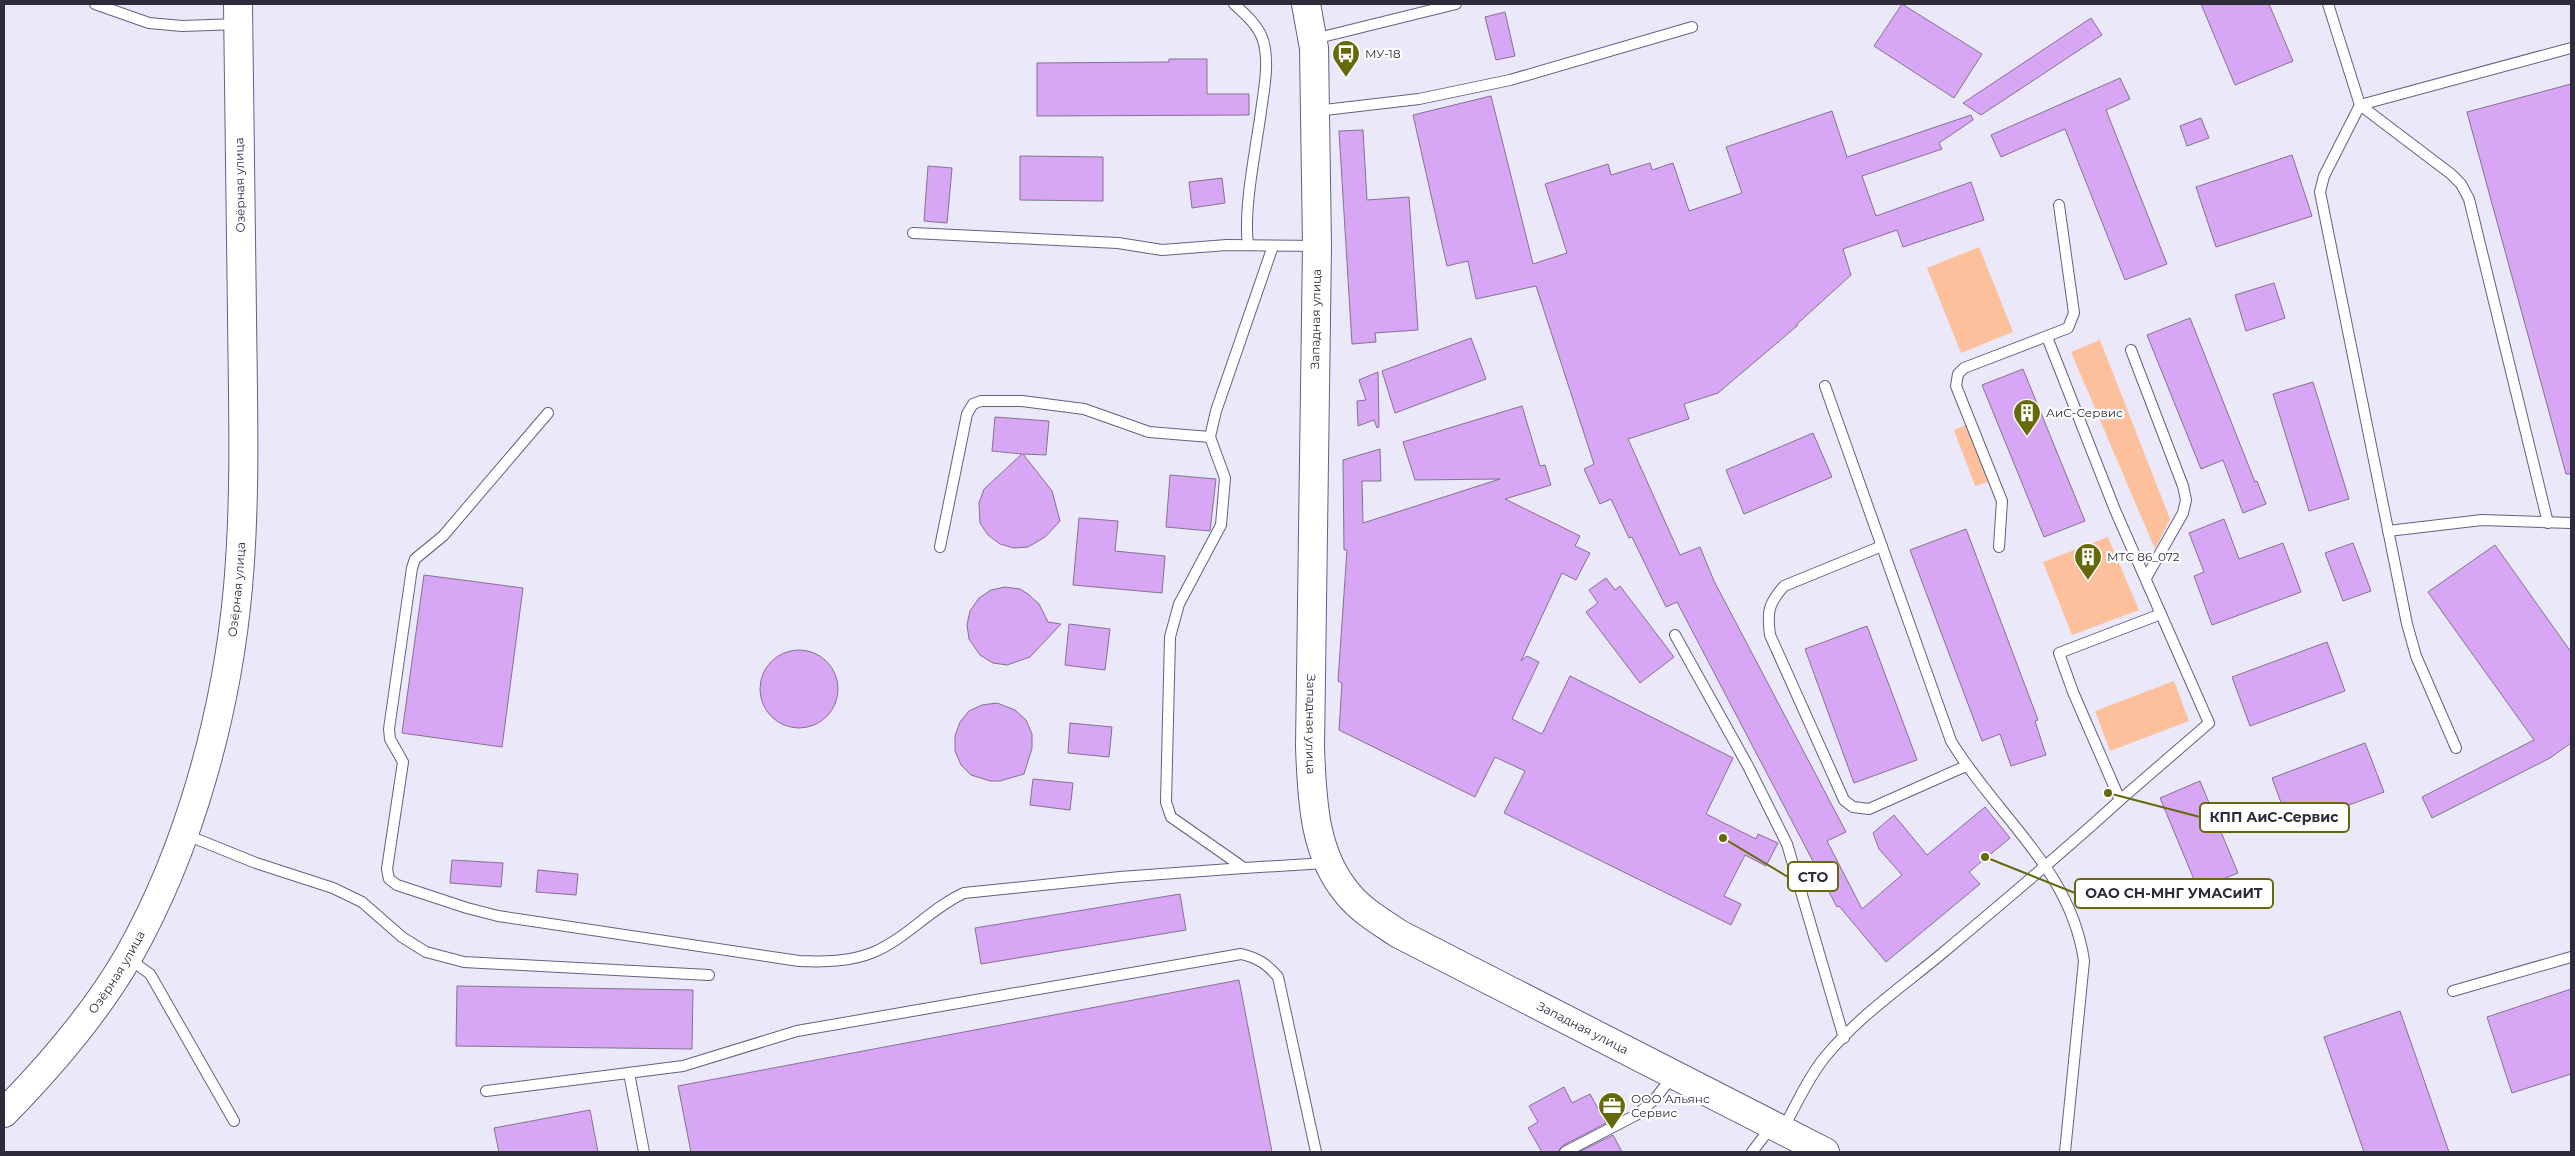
<svg xmlns="http://www.w3.org/2000/svg" width="2575" height="1156" viewBox="0 0 2575 1156" font-family="Montserrat,sans-serif">
<style>
.green{fill:#fcc09c}
.building{fill:#d7a6f4;stroke:#867193}
.lines{fill:none;stroke-linecap:round;stroke-linejoin:round}
.lane-casing{stroke:#665f83;stroke-width:12}
.secondary-casing{stroke:#665f83;stroke-width:30}
.lane{stroke:#fff;stroke-width:10}
.secondary{stroke:#fff;stroke-width:28}
.labels{text-anchor:middle;stroke-width:4.5;stroke-linejoin:round;paint-order:stroke}
.poi-label{font-size:12px;fill:#2e2b3b;stroke:#fff;text-anchor:start}
.street-label{font-size:12px;fill:#2e2b3b;stroke:#fff}
.leader{fill:none;stroke:#65690a;stroke-width:2}
.callout-dot{fill:#65690a;stroke:#fff;stroke-width:2}
.callout{fill:#fff;stroke:#65690a;stroke-width:2}
.callout-label{font-size:14px;text-anchor:middle;font-weight:bold;fill:#2e2b3b}
</style>
<rect width="100%" height="100%" fill="#eae8f9"/>
<!-- green -->
<g class="green">
<path d="M1979 247 2013 332 1961 353 1927 268Z"/>
<path d="M2100 340 2170 519 2155 549 2071 352Z"/>
<path d="M1966 425 1988 482 1975 486 1954 430Z"/>
<path d="M2108 537 2139 610 2072 635 2043 562Z"/>
<path d="M2174 681 2189 721 2110 751 2095 711Z"/>
</g>
<!-- building -->
<g class="building">
<path d="M1902 4 1982 54 1954 98 1874 46Z"/>
<path d="M2201 4H2269L2293 61 2235 85Z"/>
<path d="M1505 12 1515 56 1496 60 1485 17Z"/>
<path d="M2091 18 2102 35 1981 115 1963 103Z"/>
<path d="M1169 59H1207V94H1249V115L1037 116V63L1169 62Z"/>
<path d="M2120 78 2130 99 2106 110 2167 264 2125 280 2065 129 2001 157 1991 135Z"/>
<path d="M2571 84V474H2566L2467 112Z"/>
<path d="M1491 96 1533 264 1567 253 1545 184 1608 164 1611 175 1650 163 1652 170 1673 163 1689 211 1742 193 1726 147 1832 111 1847 157 1971 115 1973 120 1939 143 1942 149 1862 176 1876 216 1971 182 1984 220 1903 247 1897 230 1843 249 1851 275 1797 324V326L1718 393 1684 404 1689 419 1628 439 1680 555 1700 547 1714 581 1846 832 1827 841 1862 909 1902 875 1879 849 1873 833 1894 815 1927 855 1985 807 2010 838 1969 872 1980 884 1886 962 1839 906 1837 907 1677 602 1666 607 1632 537 1629 538 1611 499 1600 504 1584 469 1594 464 1536 286 1476 299 1468 261 1447 266 1413 115Z"/>
<path d="M2201 118 2209 138 2187 146 2180 126Z"/>
<path d="M1363 130 1367 200 1409 197 1418 330 1375 333 1376 342 1352 344 1339 131Z"/>
<path d="M2292 155 2312 216 2216 247 2196 187Z"/>
<path d="M1020 156 1103 157V201L1020 200Z"/>
<path d="M928 166 952 168 947 223 924 221Z"/>
<path d="M1222 178 1225 203 1192 208 1189 182Z"/>
<path d="M2274 283 2285 318 2246 331 2235 295Z"/>
<path d="M2190 318 2255 482 2257 481 2266 504 2243 513 2223 460 2201 469 2147 335Z"/>
<path d="M1471 338 1486 379 1395 413 1382 371Z"/>
<path d="M2023 369 2085 521 2044 537 1982 385Z"/>
<path d="M1378 372 1379 427 1377 428 1374 420 1358 426 1357 401 1366 400 1359 380Z"/>
<path d="M2313 382 2349 499 2309 511 2273 394Z"/>
<path d="M1522 406 1540 466 1545 465 1551 485 1505 499 1580 536 1575 546 1590 553 1576 580 1562 573 1521 661 1527 656 1539 662 1512 719 1542 734 1570 676 1733 758 1706 814 1756 839 1758 834 1778 843 1766 866 1745 855 1724 896 1741 904 1731 925 1504 813 1525 771 1495 757 1475 797 1339 730 1342 683 1338 681 1347 550H1344L1343 460 1380 449 1381 481H1362L1363 523 1500 479 1415 480 1403 442Z"/>
<path d="M995 417 1049 421 1046 455 1023 454 1052 491 1060 521 1045 537 1028 547 1014 548 1000 544 988 535 980 523 979 503 984 489 1022 454 992 451Z"/>
<path d="M1813 433 1832 477 1744 514 1726 470Z"/>
<path d="M1170 475 1216 479 1210 531 1166 527Z"/>
<path d="M1079 518 1118 521 1115 551 1165 556 1162 593 1073 585Z"/>
<path d="M2224 519 2239 559 2283 543 2301 592 2212 625 2194 576 2204 572 2189 533Z"/>
<path d="M1966 529 2038 720 2035 721 2046 755 2011 766 2000 734 1982 741 1910 550Z"/>
<path d="M2353 543 2371 591 2343 601 2325 553Z"/>
<path d="M2495 545 2571 652V743L2550 758 2432 818 2422 797 2534 740 2428 592Z"/>
<path d="M424 575 523 588 502 747 402 733Z"/>
<path d="M1606 578 1615 590 1620 586 1674 657 1640 683 1586 612 1598 603 1589 590Z"/>
<path d="M1005 587 1020 589 1028 594 1039 604 1048 622 1061 624 1030 657 1007 665 993 663 980 655 969 639 967 625 970 611 979 598 991 590Z"/>
<path d="M1069 624 1110 629 1105 670 1065 665Z"/>
<path d="M1867 626 1917 760 1854 783 1805 649Z"/>
<path d="M2327 642 2345 691 2250 726 2232 677Z"/>
<circle cx="799" cy="689" r="39"/>
<path d="M997 703 1015 710 1026 720 1032 734V748L1024 774 1000 781H990L971 775 961 765 955 751V736L960 722 969 711 982 705Z"/>
<path d="M1070 723 1112 727 1109 757 1068 753Z"/>
<path d="M2365 743 2384 792 2290 827 2272 778Z"/>
<path d="M1033 779 1073 783 1070 810 1030 805Z"/>
<path d="M2200 781 2238 873 2198 889 2160 798Z"/>
<path d="M452 860 503 863 501 887 450 883Z"/>
<path d="M538 870 578 874 576 895 536 892Z"/>
<path d="M1180 894 1186 930 981 964 975 928Z"/>
<path d="M1239 980 1272 1152H691L678 1086Z"/>
<path d="M457 986 693 990 692 1049 456 1046Z"/>
<path d="M2571 989V1074L2512 1093 2487 1017Z"/>
<path d="M2400 1011 2449 1152H2364L2324 1037Z"/>
<path d="M1564 1087 1572 1103 1590 1094 1606 1123 1562 1146 1558 1152H1542L1528 1128 1538 1122 1529 1106Z"/>
<path d="M590 1110 598 1152H499L494 1128Z"/>
<path d="M1613 1135 1622 1152H1579Z"/>
</g>
<g class="lines">
<defs>
<g id="lane">
<path d="M95 4 149 23 182 26 238 24"/>
<path d="M1234 4C1245 14 1258 25 1263 40 1269 60 1265 84 1262 104 1257 145 1243 206 1248 245"/>
<path d="M2328 4 2360 105 2451 174 2461 184 2469 199 2548 523"/>
<path d="M1314 39 1456 4"/>
<path d="M1316 111 1419 99 1510 80 1692 27"/>
<path d="M913 233 1118 243 1162 250 1227 245 1316 246"/>
<path d="M2047 337 2115 510 2209 723 2120 800"/>
<path d="M2131 350 2183 486 2186 500 2183 513 2146 578"/>
<path d="M1825 386 1951 741C1997 817 2071 869 2084 961L2065 1152"/>
<path d="M548 413 443 536 415 559 412 568 389 729 390 739 403 762 387 869 389 879 397 885 467 908 498 916 799 961C824 962 850 962 874 952 907 938 931 908 964 893L1120 877 1244 868"/>
<path d="M1210 437 1225 478 1221 525 1179 604 1170 637 1166 802 1171 817 1244 868 1326 863"/>
<path d="M2388 531 2482 520 2571 523"/>
<path d="M1882 546 1784 586C1768 604 1767 612 1770 635L1844 800 1853 807 1869 809 1966 766"/>
<path d="M940 547 967 414 973 404 981 401H1022L1084 409 1149 432 1210 437 1216 411 1273 246"/>
<path d="M1999 547 2002 501 1956 386 1958 374 1964 368 2068 328 2074 313 2059 205"/>
<path d="M1675 635 1748 766 1787 844 1844 1038"/>
<path d="M2456 748 2416 656 2407 624 2320 192 2324 176 2360 105 2571 48"/>
<path d="M184 834 256 863 333 888 362 902 402 937 426 952 464 962 709 975"/>
<path d="M128 958 150 974 234 1121"/>
<path d="M2453 991 2571 957"/>
<path d="M629 1073 644 1152"/>
<path d="M486 1091 683 1066 797 1031 1241 954C1258 958 1267 964 1278 977L1316 1152"/>
<path d="M1783 1129C1796 1105 1808 1078 1825 1057 1857 1018 1900 988 1939 956 2000 905 2061 854 2120 800L2073 692 2059 653 2161 614"/>
<path d="M1565 1152 1636 1115 1654 1100 1673 1076"/>
<path d="M1752 1152 1771 1127"/>
</g>
<g id="secondary">
<path id="s1" d="M1306 4 1314 48 1317 246 1310 747C1312 797 1313 853 1348 894 1362 911 1381 922 1399 934L1825 1152"/>
<path id="s2" d="M4 1113C50 1066 95 1014 128 957 190 848 227 711 238 587 246 497 243 406 242 316 240 212 239 108 238 4"/>
</g>
</defs>
<!-- lane casing -->
<use href="#lane" class="lane-casing"/>
<!-- secondary casing -->
<use href="#secondary" class="secondary-casing"/>
<!-- lane -->
<use href="#lane" class="lane"/>
<!-- secondary -->
<use href="#secondary" class="secondary"/>
</g>
<!-- icons -->
<defs>
<symbol id="bus-pin" viewBox="-11 -11 22 30"><path d="M0 17L-7.5 6A9.5 9.5 0 1 1 7.5 6Z" fill="#65690a" stroke="#fff"/><path d="M-5-6H5V4H4V6H2V4H-2V6H-4V4H-5ZM-3.5-4V0h7V-4ZM-3.5 1.2v1.5H-2V1.2ZM2 1.2v1.5H3.5V1.2Z" fill="#fff"/></symbol>
<symbol id="building-pin" viewBox="-11 -11 22 30"><path d="M0 17L-7.5 6A9.5 9.5 0 1 1 7.5 6Z" fill="#65690a" stroke="#fff"/><path d="M-4-6H4V6H1V3H-1V6H-4ZM-2.5-4.3h1.7v1.8h-1.7ZM.8-4.3h1.7v1.8H.8ZM-2.5-1h1.7V.8h-1.7ZM.8-1h1.7V.8H.8Z" fill="#fff"/></symbol>
<symbol id="office-pin" viewBox="-11 -11 22 30"><path d="M0 17L-7.5 6A9.5 9.5 0 1 1 7.5 6Z" fill="#65690a" stroke="#fff"/><path d="M-6-3h4V-5.5h4V-3h4V5H-6ZM-1-4.5V-3h2v-1.5ZM-6 0V1H6V0Z" fill="#fff"/></symbol>
</defs>
<g fill-rule="evenodd">
<use href="#bus-pin" x="1330" y="38" width="32" height="43"/>
<use href="#building-pin" x="2011" y="397" width="32" height="43"/>
<use href="#building-pin" x="2072" y="541" width="32" height="43"/>
<use href="#office-pin" x="1596" y="1090" width="32" height="43"/>
</g>
<g class="labels">
<!-- poi labels -->
<g class="poi-label">
<text x="1365" y="58">МУ-18</text>
<text x="2046" y="417">АиС-Сервис</text>
<text x="2107" y="561">МТС 86_072</text>
<text x="1631" y="1103">ООО Альянс<tspan x="1631" dy="14">Сервис</tspan></text>
</g>
<!-- street labels -->
<g class="street-label">
<text transform="translate(240 185) rotate(-91)" y="4">Озёрная улица</text>
<text transform="translate(1316 319) rotate(-89)" y="4">Западная улица</text>
<text dy="4" stroke="none"><textPath href="#s2" startOffset="586">Озёрная улица</textPath></text>
<text dy="4" stroke="none"><textPath href="#s1" startOffset="721">Западная улица</textPath></text>
<text dy="4" stroke="none"><textPath href="#s2" startOffset="181">Озёрная улица</textPath></text>
<text dy="4" stroke="none"><textPath href="#s1" startOffset="1170">Западная улица</textPath></text>
</g>
</g>
<!-- callouts -->
<path class="leader" d="M2108 793L2200 817M1723 838L1788 877M1985 857L2075 893"/>
<g class="callout-dot">
<circle cx="2108" cy="793" r="5"/>
<circle cx="1723" cy="838" r="5"/>
<circle cx="1985" cy="857" r="5"/>
</g>
<g class="callout">
<rect x="2200" y="803" width="149" height="29" rx="5"/>
<rect x="1788" y="862" width="50" height="29" rx="5"/>
<rect x="2075" y="879" width="198" height="29" rx="5"/>
</g>
<g class="callout-label">
<text x="2274" y="822">КПП АиС-Сервис</text>
<text x="1813" y="882">СТО</text>
<text x="2174" y="898">ОАО СН-МНГ УМАСиИТ</text>
</g>
<!-- border -->
<rect width="2575" height="1156" fill="none" stroke="#2e2b3b" stroke-width="10"/>
</svg>
